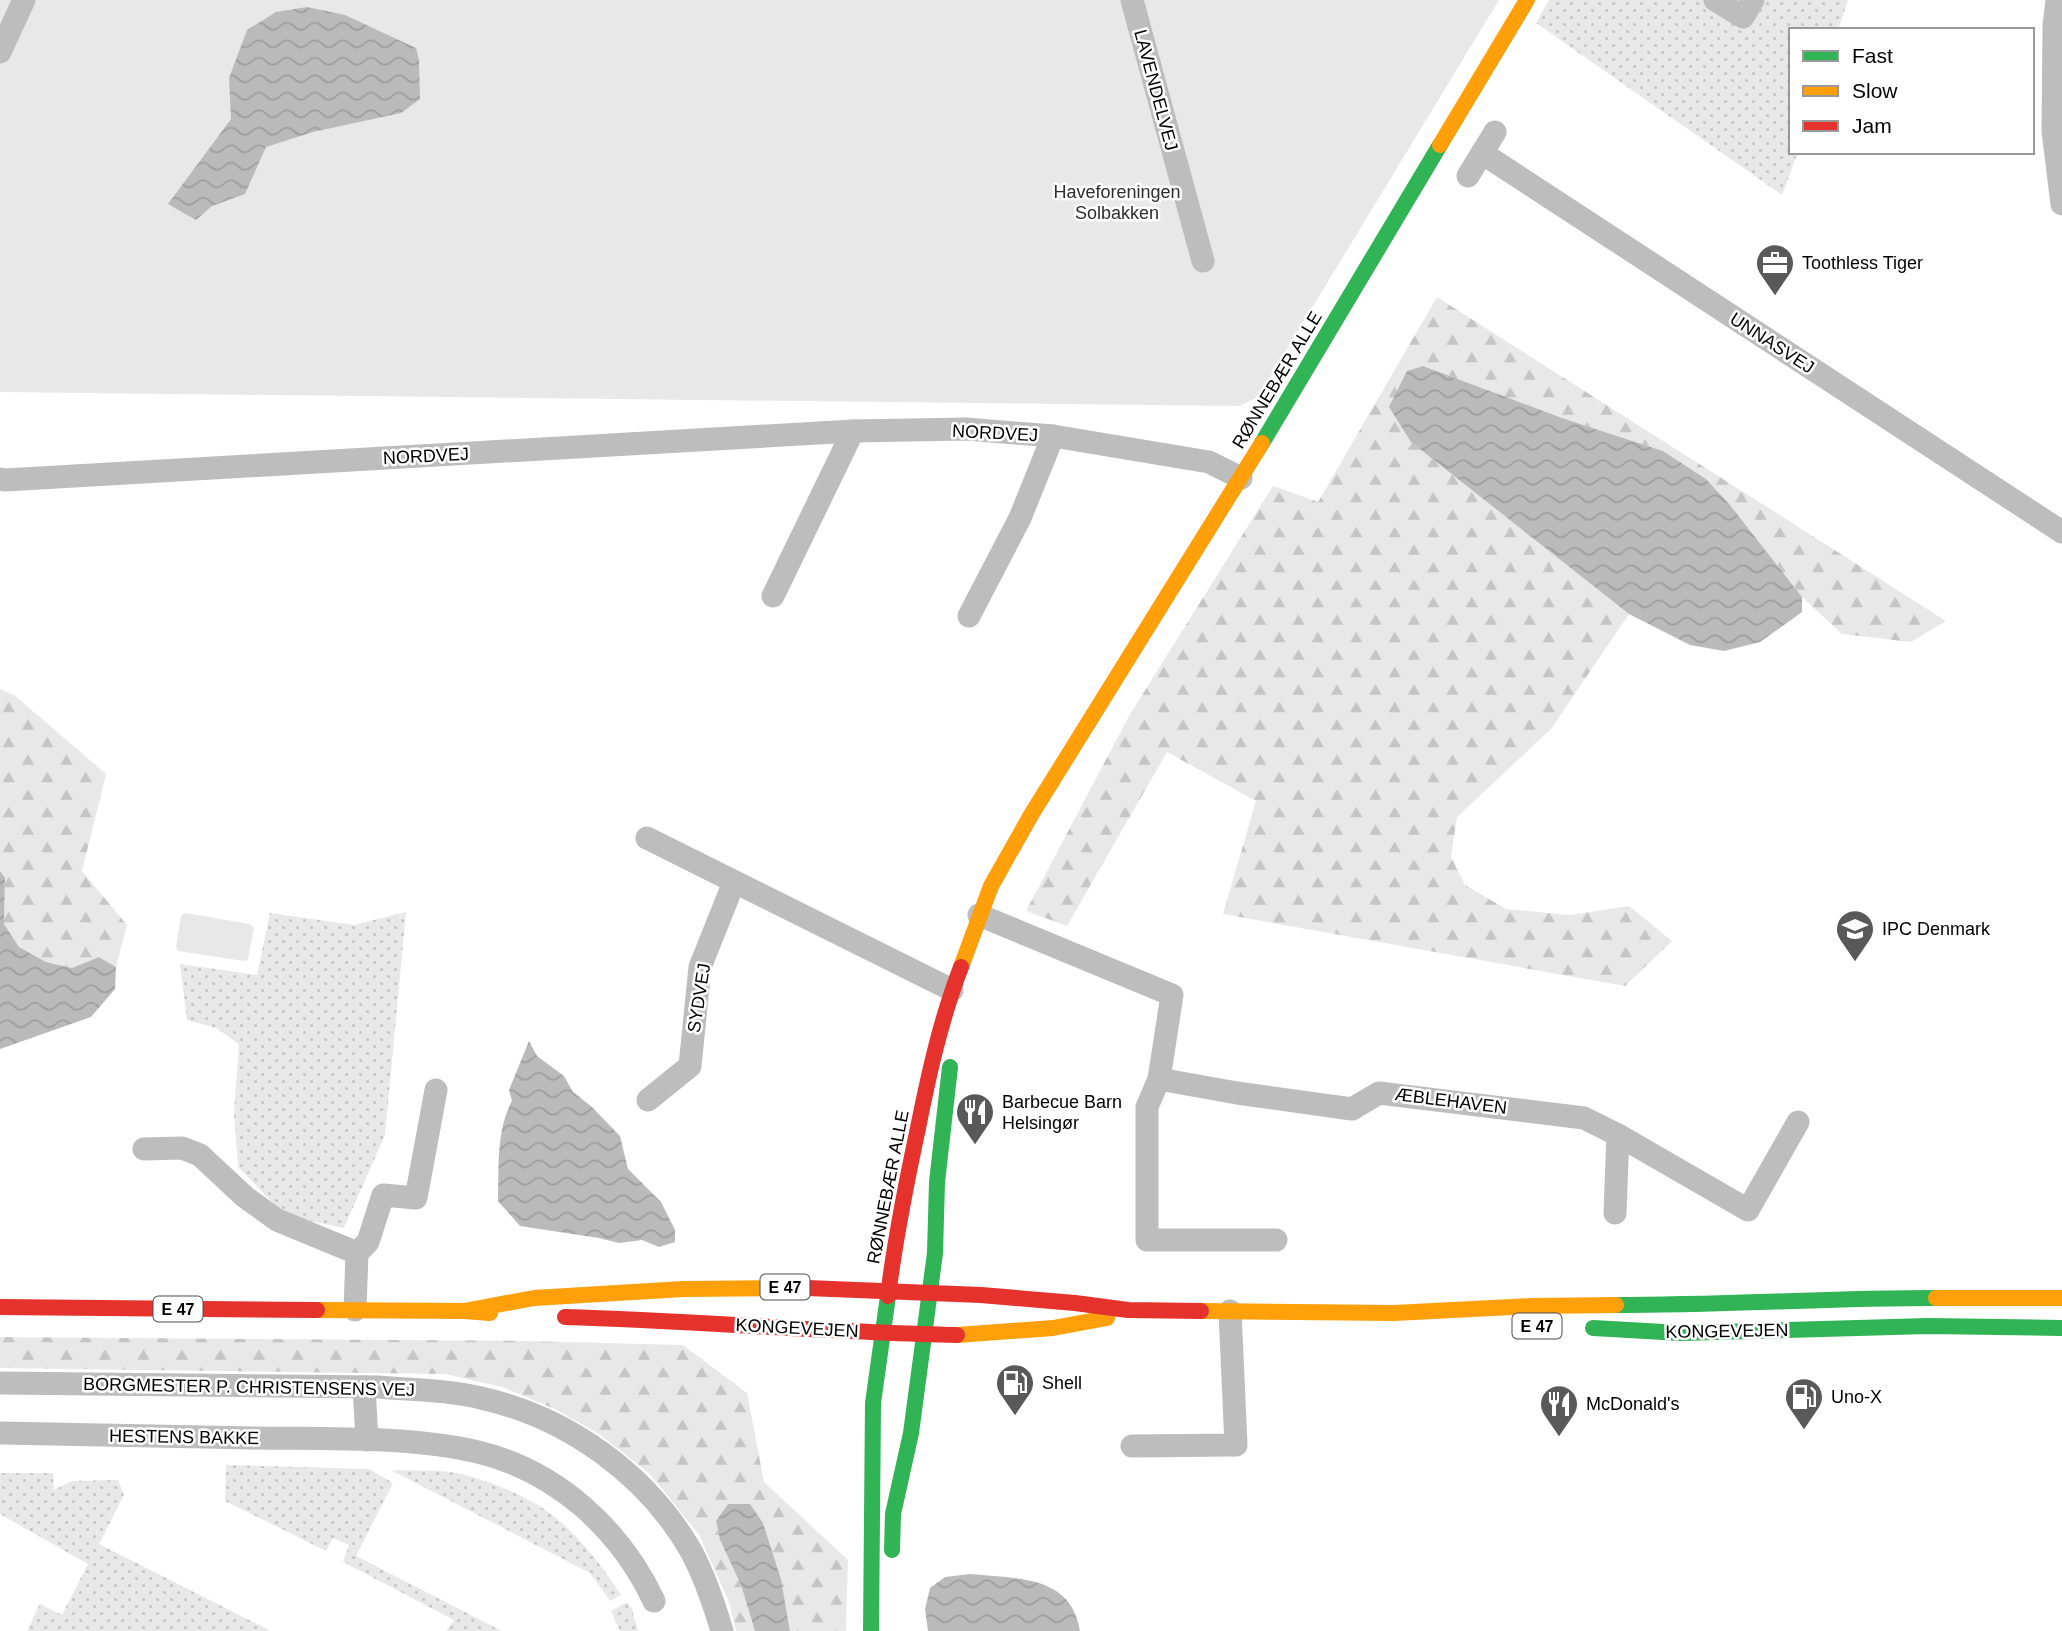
<svg xmlns="http://www.w3.org/2000/svg" width="2062" height="1631" viewBox="0 0 2062 1631" font-family="Arial,sans-serif">
<style>
.grass{fill:url(#grass-dots)}
.forest{fill:url(#forest-firs)}
.garden{fill:#e8e8e8}
.water{fill:url(#water-waves)}
.lines{fill:none;stroke-linecap:round;stroke-linejoin:round}
.street{stroke:#bdbdbd;stroke-width:23}
.fast{stroke:#30b455;stroke-width:16}
.slow{stroke:#ff9f0a;stroke-width:16}
.jam{stroke:#e5322d;stroke-width:16}
.labels{text-anchor:middle;stroke-width:5;stroke-linejoin:round;paint-order:stroke}
.shield{fill:#fff;stroke:#4c4c4c;stroke-width:2}
.shield-label{font-size:16px;font-weight:bold;fill:#000}
.street-label{font-size:18px;fill:#000;stroke:#fff}
.park-label{font-size:18px;fill:#2d2d2d;stroke:#fff}
.poi-label{font-size:18px;fill:#000;stroke:#fff;text-anchor:start}
</style>
<defs>
<pattern id="grass-dots" width="8" height="8" patternUnits="userSpaceOnUse" patternTransform="scale(1.75)"><rect width="8" height="8" fill="#e8e8e8"/><path d="M2 2h.1M6 6h.1" fill="none" stroke="#c5c5c5" stroke-width="1.8" stroke-linecap="round"/></pattern>
<pattern id="forest-firs" width="22" height="20" patternUnits="userSpaceOnUse" patternTransform="scale(1.75)"><rect width="22" height="20" fill="#e8e8e8"/><path d="M5 1l3.5 6h-7zM16 11l3.5 6h-7z" fill="#c5c5c5"/></pattern>
<pattern id="water-waves" width="16" height="10" patternUnits="userSpaceOnUse" patternTransform="scale(1.75)"><rect width="16" height="10" fill="#bababa"/><path d="M0 5q4-4 8 0t8 0" fill="none" stroke="#9e9e9e"/></pattern>
</defs>
<rect width="100%" height="100%" fill="#fff"/>
<!-- grass -->
<g class="grass">
<path d="M1549 0H1848L1838 30H1791V152H1798L1782 195 1536 23Z"/>
<path d="M406 912 385 1135 344 1228 305 1220 280 1210 238 1167 234 1113 239 1044 216 1028 187 1020 180 964 257 975 270 913 354 925Z"/>
<path d="M226 1465 369 1469 393 1483 356 1556 502 1631H446L454 1620 343 1562 349 1545 333 1538 326 1551 225 1501Z"/>
<path d="M391 1470C413 1471 441 1469 461 1474 497 1483 536 1499 563 1524 585 1544 605 1570 621 1595L610 1601 590 1573Z"/>
<path d="M0 1473H53L54 1490 72 1481 118 1480 124 1495 99 1544 271 1631H27L40 1604 62 1615 88 1564 0 1514Z"/>
<path d="M627 1602 632 1609 638 1631H620L611 1611Z"/>
</g>
<!-- forest -->
<g class="forest">
<path d="M1437 297 1946 621 1911 642 1842 634 1802 597 1730 505 1706 479 1663 451 1565 419 1423 366 1407 371 1411 442 1629 614 1551 729 1457 817 1451 857 1465 885 1506 909 1570 915 1629 906 1672 941 1625 986 1223 914 1256 801 1167 752 1067 926 1026 911 1129 716 1273 486 1318 502Z"/>
<path d="M0 689 14 695 106 774 82 871 127 925 116 967 99 957 72 968 46 962 19 947 4 924 5 878 0 871Z"/>
<path d="M0 1337 527 1341 683 1345 747 1393 764 1482 848 1560 846 1631H790L781 1579 763 1523 728 1504 716 1522 720 1540 741 1585 755 1631H736L729 1602 700 1536 650 1474 599 1434 557 1410 502 1387 445 1374 0 1368Z"/>
</g>
<!-- garden -->
<g class="garden">
<path d="M0 0H1499L1258 397 1239 406 0 392Z"/>
<path d="M185 913 250 924 254 928 248 959 244 961 178 951 176 947 181 915Z"/>
</g>
<!-- water -->
<g class="water">
<path d="M307 7 345 15 416 48 419 60 420 99 401 113 313 132 266 147 245 194 212 206 196 220 168 204 231 119 229 78 247 30 276 12Z"/>
<path d="M1423 366 1565 419 1663 451 1706 479 1730 505 1802 597V612L1760 642 1724 651 1690 645 1629 614 1411 442 1389 407 1407 371Z"/>
<path d="M0 871 5 878 4 924 19 947 46 962 72 968 99 957 116 967 115 989 91 1017 0 1049Z"/>
<path d="M529 1041 537 1056 564 1076 573 1092 592 1107 620 1136 628 1169 661 1202 675 1230V1242L659 1247 642 1240 619 1243 599 1238 520 1226 498 1201C499 1169 496 1130 512 1101L509 1090Z"/>
<path d="M728 1504H750L763 1523 781 1579 790 1631H755L741 1585 720 1540 716 1521Z"/>
<path d="M970 1574C1016 1579 1071 1574 1080 1631H928L925 1609 930 1588 945 1577Z"/>
</g>
<g class="lines">
<!-- street -->
<g class="street">
<path d="M1132 0 1203 261"/>
<path d="M1715 0 1743 17 1753 0"/>
<path d="M2057 0 2054 26 2053 131 2062 204"/>
<path d="M0 52 24 0"/>
<path d="M1482 153 2062 532"/>
<path d="M1468 176 1495 132"/>
<path d="M0 479 5 480 853 431 966 429 1053 436 1209 462 1241 478"/>
<path d="M773 596 853 431"/>
<path d="M969 616 1020 518 1053 436"/>
<path d="M647 838 952 990"/>
<path d="M979 915 1172 995 1159 1079 1147 1107V1240H1276"/>
<path d="M1159 1079 1237 1093 1352 1109 1379 1093 1584 1118 1618 1135 1748 1210 1798 1122"/>
<path d="M648 1100 690 1066 700 967 734 882"/>
<path d="M144 1149 182 1148 200 1155 245 1197 277 1220 357 1253"/>
<path d="M1615 1213 1618 1135"/>
<path d="M355 1310 357 1253 368 1242 383 1195 416 1198 436 1090"/>
<path d="M0 1383 379 1387C413 1390 448 1390 481 1398 567 1417 647 1474 691 1551 705 1577 714 1604 722 1631"/>
<path d="M364 1387 367 1440"/>
<path d="M0 1433C85 1435 170 1437 255 1438 326 1439 409 1436 478 1452 557 1471 620 1529 654 1601"/>
<path d="M1132 1446 1236 1445 1230 1311"/>
</g>
<!-- fast -->
<g class="fast">
<path d="M1262 443 1440 145"/>
<path d="M1616 1305C1723 1305 1829 1298 1936 1298"/>
<path d="M1593 1328 1681 1333 1928 1326 2062 1328"/>
<path d="M892 1550 893 1514 911 1433 935 1253 937 1182 950 1067"/>
<path d="M871 1631 873 1403 888 1296"/>
</g>
<!-- slow -->
<g class="slow">
<path d="M1440 145 1527 0"/>
<path d="M961 967 991 886 1031 815 1262 443"/>
<path d="M1936 1298H2062"/>
<path d="M317 1310 464 1311 490 1313"/>
<path d="M464 1311 534 1298 683 1289 807 1288"/>
<path d="M1201 1311 1394 1313 1532 1306 1616 1305"/>
<path d="M957 1335 1053 1328 1107 1318"/>
</g>
<!-- jam -->
<g class="jam">
<path d="M807 1288 981 1295 1075 1303 1128 1310 1201 1311"/>
<path d="M888 1296C895 1239 906 1184 918 1128 929 1073 941 1019 961 967"/>
<path d="M0 1307 317 1310"/>
<path d="M565 1317C696 1321 826 1332 957 1335"/>
</g>
</g>
<!-- icons -->
<defs>
<symbol id="office-pin" viewBox="-11 -11 22 30"><path d="M0 17L-7.5 6A9.5 9.5 0 1 1 7.5 6Z" fill="#595959" stroke="#fff"/><path d="M-6-3h4V-5.5h4V-3h4V5H-6ZM-1-4.5V-3h2v-1.5ZM-6 0V1H6V0Z" fill="#fff"/></symbol>
<symbol id="school-pin" viewBox="-11 -11 22 30"><path d="M0 17L-7.5 6A9.5 9.5 0 1 1 7.5 6Z" fill="#595959" stroke="#fff"/><path d="M0-5L7-2L0 1L-7-2ZM-4 1L0 2.5L4 1V4Q0 6-4 4Z" fill="#fff"/></symbol>
<symbol id="restaurant-pin" viewBox="-11 -11 22 30"><path d="M0 17L-7.5 6A9.5 9.5 0 1 1 7.5 6Z" fill="#595959" stroke="#fff"/><path d="M-5-6h1v4h1v-4h1v4h1v-4h1v5L-1.5 .5V6h-2V.5L-5-1ZM5-6V6H3V1.5H1.5Q1.5-4 5-6Z" fill="#fff"/></symbol>
<symbol id="fuel-pin" viewBox="-11 -11 22 30"><path d="M0 17L-7.5 6A9.5 9.5 0 1 1 7.5 6Z" fill="#595959" stroke="#fff"/><path d="M-5.5-6h7V0h2V4h1.3V-2.5L3-4.5l.8-.8L6-3V5H2.5V1h-1V6h-7ZM-4.2-4.7v3.2H.2V-4.7Z" fill="#fff"/></symbol>
</defs>
<g fill-rule="evenodd">
<use href="#office-pin" x="1753" y="241" width="44" height="60"/>
<use href="#school-pin" x="1833" y="907" width="44" height="60"/>
<use href="#restaurant-pin" x="953" y="1090" width="44" height="60"/>
<use href="#fuel-pin" x="993" y="1361" width="44" height="60"/>
<use href="#fuel-pin" x="1782" y="1375" width="44" height="60"/>
<use href="#restaurant-pin" x="1537" y="1382" width="44" height="60"/>
</g>
<g class="labels">
<!-- shield labels -->
<g class="shield">
<rect x="760.5" y="1274.5" width="49" height="25" rx="5"/>
<rect x="153.5" y="1296.5" width="49" height="25" rx="5"/>
<rect x="1512.5" y="1313.5" width="49" height="25" rx="5"/>
</g>
<g class="shield-label">
<text x="785" y="1293">E 47</text>
<text x="178" y="1315">E 47</text>
<text x="1537" y="1332">E 47</text>
</g>
<!-- street labels -->
<g class="street-label">
<text transform="translate(1156 90) rotate(75)" y="6">LAVENDELVEJ</text>
<text transform="translate(1772 343) rotate(33)" y="6">UNNASVEJ</text>
<text transform="translate(1277 380) rotate(-59)" y="6">RØNNEBÆR ALLE</text>
<text transform="translate(995 433) rotate(3)" y="6">NORDVEJ</text>
<text transform="translate(426 456) rotate(-3)" y="6">NORDVEJ</text>
<text transform="translate(699 998) rotate(-81)" y="6">SYDVEJ</text>
<text transform="translate(1451 1101) rotate(7)" y="6">ÆBLEHAVEN</text>
<text transform="translate(888 1187) rotate(-79)" y="6">RØNNEBÆR ALLE</text>
<text transform="translate(797 1328) rotate(3)" y="6">KONGEVEJEN</text>
<text transform="translate(1727 1331) rotate(-1)" y="6">KONGEVEJEN</text>
<text transform="translate(249 1387) rotate(1)" y="6">BORGMESTER P. CHRISTENSENS VEJ</text>
<text transform="translate(184 1437) rotate(1)" y="6">HESTENS BAKKE</text>
</g>
<!-- park labels -->
<g class="park-label">
<text x="1117" y="198">Haveforeningen<tspan x="1117" dy="21">Solbakken</tspan></text>
</g>
<!-- poi labels -->
<g class="poi-label">
<text x="1802" y="269">Toothless Tiger</text>
<text x="1882" y="935">IPC Denmark</text>
<text x="1002" y="1108">Barbecue Barn<tspan x="1002" dy="21">Helsingør</tspan></text>
<text x="1042" y="1389">Shell</text>
<text x="1831" y="1403">Uno-X</text>
<text x="1586" y="1410">McDonald's</text>
</g>
</g>
<!-- legend -->
<rect x="1789" y="28" width="245" height="126" fill="#ffffff" stroke="#999999" stroke-width="2"/>
<rect x="1803" y="51" width="35" height="10" fill="#30b455" stroke="#999999" stroke-width="2"/>
<text x="1852" y="63" font-size="21" fill="#000000">Fast</text>
<rect x="1803" y="86" width="35" height="10" fill="#ff9f0a" stroke="#999999" stroke-width="2"/>
<text x="1852" y="98" font-size="21" fill="#000000">Slow</text>
<rect x="1803" y="121" width="35" height="10" fill="#e5322d" stroke="#999999" stroke-width="2"/>
<text x="1852" y="133" font-size="21" fill="#000000">Jam</text>
</svg>
